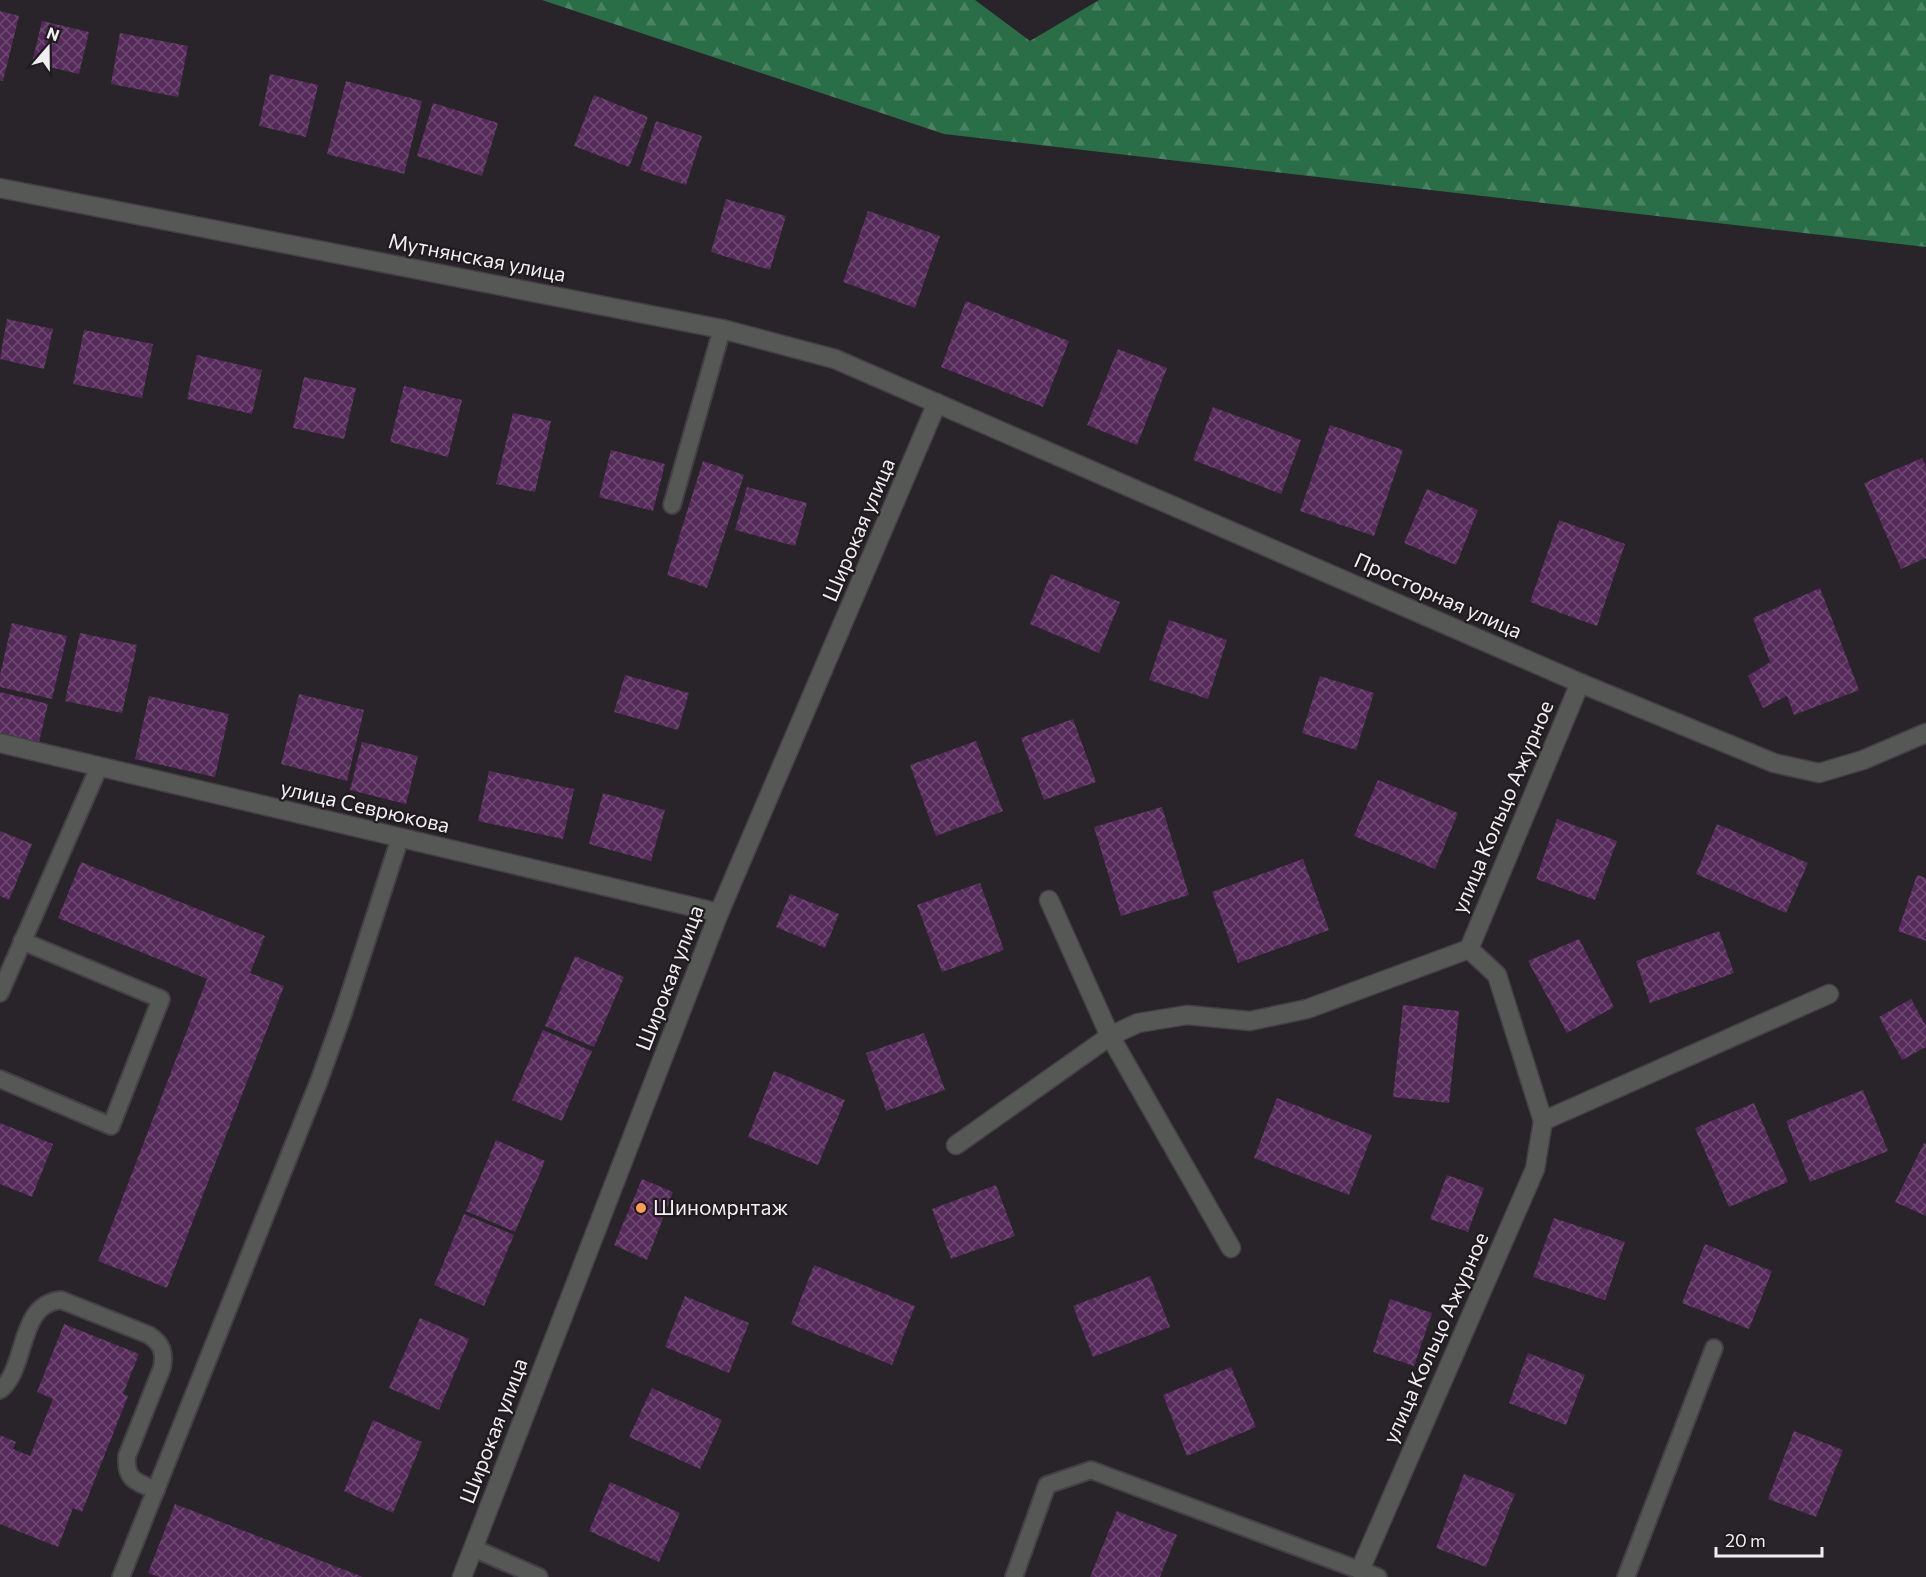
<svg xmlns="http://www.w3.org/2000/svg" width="1926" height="1577" viewBox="0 0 1926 1577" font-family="Commissioner,sans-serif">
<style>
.forest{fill:url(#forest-firs)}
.building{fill:url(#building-cross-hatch)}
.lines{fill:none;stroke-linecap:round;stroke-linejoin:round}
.lane-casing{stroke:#444045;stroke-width:20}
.street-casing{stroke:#444045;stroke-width:21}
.lane{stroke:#555855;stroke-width:16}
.street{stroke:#555855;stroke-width:18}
.poi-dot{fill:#fb9e51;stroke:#1f1b1f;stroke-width:2}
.labels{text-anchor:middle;stroke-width:4.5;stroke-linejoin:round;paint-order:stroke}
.street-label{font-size:21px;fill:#f1eef1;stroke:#1f1b1f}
.poi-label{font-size:21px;fill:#f1eef1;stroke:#1f1b1f;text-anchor:start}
</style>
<defs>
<pattern id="forest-firs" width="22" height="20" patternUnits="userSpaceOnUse" patternTransform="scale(1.5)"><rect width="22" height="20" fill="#2a6e48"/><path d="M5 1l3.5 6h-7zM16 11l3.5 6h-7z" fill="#498363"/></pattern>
<pattern id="building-cross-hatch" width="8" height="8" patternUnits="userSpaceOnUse" patternTransform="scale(1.5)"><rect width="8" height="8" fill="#552b5a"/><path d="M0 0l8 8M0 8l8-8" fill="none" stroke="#6e4a72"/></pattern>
</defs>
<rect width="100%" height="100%" fill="#282429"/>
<!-- forest -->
<path class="forest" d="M542 0H975L1030 41 1099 0H1926V247L944 134Z"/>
<!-- building -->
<g class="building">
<path d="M0 11 19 16 3 81H0Z"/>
<path d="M42 21 89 32 79 74 32 63Z"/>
<path d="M120 33 188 46 178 97 111 84Z"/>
<path d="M270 74 318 85 306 137 259 126Z"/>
<path d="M346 81 422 101 404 174 327 154Z"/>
<path d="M594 95 648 117 629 167 574 146Z"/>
<path d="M433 103 498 123 482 176 417 156Z"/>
<path d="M656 121 702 136 686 185 640 170Z"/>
<path d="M726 199 786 216 770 270 711 252Z"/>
<path d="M868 211 940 236 915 308 843 282Z"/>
<path d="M966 301 1069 341 1043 407 941 367Z"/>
<path d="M7 319 53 329 44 369 0 359Z"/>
<path d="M84 330 153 344 142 398 73 384Z"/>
<path d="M1118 349 1167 368 1137 445 1087 425Z"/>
<path d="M197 355 262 370 252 414 187 399Z"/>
<path d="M304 377 356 388 344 439 293 428Z"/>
<path d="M404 386 462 400 448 457 390 442Z"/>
<path d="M1213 407 1301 440 1281 494 1193 460Z"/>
<path d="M513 413 551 421 535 492 496 484Z"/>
<path d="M1330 425 1403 450 1374 536 1300 511Z"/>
<path d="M611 450 665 464 653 511 599 497Z"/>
<path d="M1922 458 1926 467V558L1901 569 1864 483Z"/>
<path d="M703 461 744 475 707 588 667 575Z"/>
<path d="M747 487 807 503 795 546 735 530Z"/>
<path d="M1427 489 1478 510 1456 565 1404 543Z"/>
<path d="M1559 520 1625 544 1597 626 1530 602Z"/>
<path d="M1051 574 1120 602 1099 653 1030 624Z"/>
<path d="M1820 588 1859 690 1794 715 1787 696 1763 708 1748 676 1770 662 1753 618Z"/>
<path d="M1169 620 1227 640 1208 699 1149 680Z"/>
<path d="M12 623 67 636 52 699 0 687V675Z"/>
<path d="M80 633 137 645 122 713 65 701Z"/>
<path d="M625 675 689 693 678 730 614 712Z"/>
<path d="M1320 676 1374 693 1356 750 1302 733Z"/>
<path d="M0 692 48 704 38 746 0 737Z"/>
<path d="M299 694 364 710 347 781 281 764Z"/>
<path d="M149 696 229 714 215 777 135 759Z"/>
<path d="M1073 719 1096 782 1044 800 1021 738Z"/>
<path d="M976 741 1003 811 936 836 910 765Z"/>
<path d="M362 742 418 756 406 804 350 790Z"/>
<path d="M489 771 574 789 563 839 478 821Z"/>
<path d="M1378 780 1458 813 1435 869 1354 836Z"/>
<path d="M603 793 665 810 651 861 589 844Z"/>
<path d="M1162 807 1189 895 1121 916 1094 827Z"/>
<path d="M1557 819 1617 841 1595 900 1536 879Z"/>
<path d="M1717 824 1808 863 1786 913 1696 874Z"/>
<path d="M0 831 32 844 9 900 0 896Z"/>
<path d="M1303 859 1329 930 1238 963 1212 892Z"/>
<path d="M81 862 265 936 250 973 284 986 167 1288 98 1261 207 979 58 918Z"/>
<path d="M1917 875 1926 878V941L1898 931Z"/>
<path d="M980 883 1004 950 942 972 917 905Z"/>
<path d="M790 894 839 914 825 948 776 927Z"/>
<path d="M1719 931 1734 973 1650 1003 1636 961Z"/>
<path d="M1579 939 1614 1007 1567 1033 1528 961Z"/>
<path d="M575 956 624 977 594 1047 545 1026Z"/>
<path d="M1911 999 1926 1026V1047L1902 1060 1879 1017Z"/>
<path d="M1403 1005 1459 1011 1449 1103 1393 1097Z"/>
<path d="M543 1030 592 1051 562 1121 512 1100Z"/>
<path d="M924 1033 945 1090 886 1111 866 1053Z"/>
<path d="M774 1071 845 1100 818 1165 748 1137Z"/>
<path d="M1863 1090 1888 1151 1810 1182 1786 1121Z"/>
<path d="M1277 1098 1372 1135 1349 1195 1254 1158Z"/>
<path d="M1754 1103 1788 1182 1729 1207 1695 1128Z"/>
<path d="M0 1123 53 1144 32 1197 0 1184Z"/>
<path d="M496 1140 545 1161 515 1232 466 1211Z"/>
<path d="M1924 1143 1926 1144V1216L1895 1202Z"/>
<path d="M1447 1175 1484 1188 1468 1232 1430 1219Z"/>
<path d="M642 1179 673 1192 647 1260 614 1245Z"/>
<path d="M996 1185 1015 1236 951 1259 932 1209Z"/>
<path d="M464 1214 514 1235 484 1306 434 1285Z"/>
<path d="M1554 1218 1625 1242 1605 1300 1533 1277Z"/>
<path d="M1705 1244 1772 1271 1749 1329 1682 1303Z"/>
<path d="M814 1265 915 1306 892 1365 791 1324Z"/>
<path d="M1150 1276 1170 1327 1093 1357 1073 1306Z"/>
<path d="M685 1296 749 1323 729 1373 665 1347Z"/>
<path d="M1390 1299 1432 1313 1414 1366 1373 1352Z"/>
<path d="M420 1318 469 1339 439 1410 389 1388Z"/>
<path d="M64 1324 139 1354 123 1394 128 1396 82 1512 73 1508 58 1547 0 1524V1435L16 1442 13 1449 30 1456 53 1399 37 1392Z"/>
<path d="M1528 1353 1585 1375 1566 1425 1509 1403Z"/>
<path d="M1231 1367 1256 1427 1187 1456 1163 1395Z"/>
<path d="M652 1388 722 1420 700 1469 629 1437Z"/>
<path d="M373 1420 422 1442 393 1513 344 1491Z"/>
<path d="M1794 1431 1843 1450 1816 1517 1768 1499Z"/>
<path d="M1464 1474 1515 1494 1486 1567 1436 1548Z"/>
<path d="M610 1482 680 1513 659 1562 589 1531Z"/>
<path d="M175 1504 363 1577H159L148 1573Z"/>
<path d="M1117 1511 1177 1535 1160 1577H1090Z"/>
</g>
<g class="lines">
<defs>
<g id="lane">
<path d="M672 505 722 329"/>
<path d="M0 993 99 767"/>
<path d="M0 1079 111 1126 161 999 22 941"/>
<path d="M0 1390C28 1368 17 1304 61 1300L149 1335C162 1344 165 1352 162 1368L127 1456C125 1480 136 1482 156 1490"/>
<path d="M473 1548 539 1577"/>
<path d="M121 1577 319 1081 343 1014 400 838"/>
<path d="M1014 1577 1047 1485 1091 1470 1378 1577"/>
<path d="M1626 1577 1714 1348"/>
</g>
<g id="street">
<path d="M0 188 722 329 835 359 1580 683 1774 763 1819 773 1863 760 1926 733"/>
<path d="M0 743 719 913"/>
<path d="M1049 900 1110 1036 1231 1248"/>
<path d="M1543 1121 1829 994"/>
<path d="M956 1145 1110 1036 1138 1023 1187 1015 1250 1021 1307 1009 1469 949 1580 683"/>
<path d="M1360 1570 1535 1169 1543 1121 1497 975 1469 949"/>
<path d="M462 1577 719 913 937 403"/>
</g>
</defs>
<!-- lane casing -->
<use href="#lane" class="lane-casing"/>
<!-- street casing -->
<use href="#street" class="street-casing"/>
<!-- lane -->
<use href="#lane" class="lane"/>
<!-- street -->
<use href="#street" class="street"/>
</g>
<!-- markers -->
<circle class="poi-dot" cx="641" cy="1208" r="6"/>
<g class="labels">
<!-- street labels -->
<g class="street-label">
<text transform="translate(477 258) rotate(11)" y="7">Мутнянская улица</text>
<text transform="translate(859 530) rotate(-67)" y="7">Широкая улица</text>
<text transform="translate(1438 596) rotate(24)" y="7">Просторная улица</text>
<text transform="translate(365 807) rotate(13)" y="7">улица Севрюкова</text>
<text transform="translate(1503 807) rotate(-67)" y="7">улица Кольцо Ажурное</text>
<text transform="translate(670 978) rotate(-69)" y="7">Широкая улица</text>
<text transform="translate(1436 1338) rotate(-66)" y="7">улица Кольцо Ажурное</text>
<text transform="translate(494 1431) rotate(-69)" y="7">Широкая улица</text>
</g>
<!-- poi labels -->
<g class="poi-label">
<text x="653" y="1215">Шиномрнтаж</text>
</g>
</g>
<!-- north arrow -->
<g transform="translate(48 48) rotate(20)" stroke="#1f1b1f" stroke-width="4.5" paint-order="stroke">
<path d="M0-4.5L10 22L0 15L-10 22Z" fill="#f1eef1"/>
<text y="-9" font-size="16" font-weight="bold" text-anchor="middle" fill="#f1eef1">N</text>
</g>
<!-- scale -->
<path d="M1716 1547v9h106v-9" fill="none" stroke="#f1eef1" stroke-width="3"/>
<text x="1725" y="1547" font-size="18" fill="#f1eef1" stroke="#1f1b1f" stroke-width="4.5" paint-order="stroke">20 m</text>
</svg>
